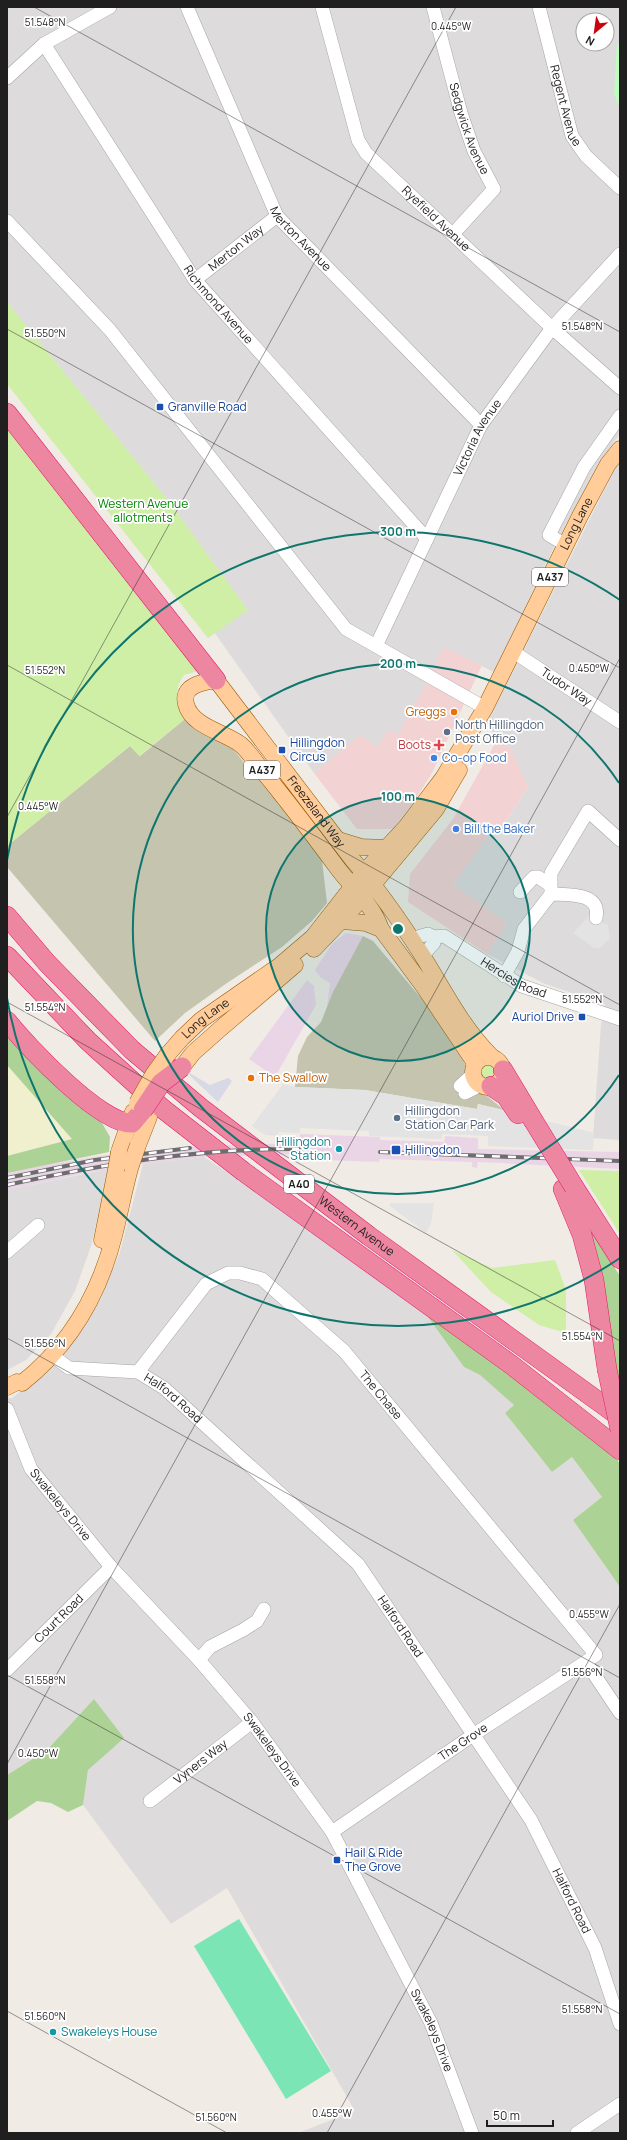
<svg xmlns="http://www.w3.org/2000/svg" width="627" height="2140" viewBox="0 0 627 2140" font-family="Manrope,sans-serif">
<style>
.residential{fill:#dddbdc;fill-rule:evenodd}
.commercial{fill:#f2d2d3}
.industrial{fill:#ead5e7}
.construction{fill:#c5c4af}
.farmland{fill:#f0f0ce}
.grass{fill:#cfeea6}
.forest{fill:#acd296}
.park{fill:#befdbe}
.pitch{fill:#7ce5b5}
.parking{fill:#e3e3e3}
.plaza{fill:#d8d9e6}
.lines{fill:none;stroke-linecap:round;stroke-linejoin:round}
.minor-casing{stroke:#a6a6a6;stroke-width:14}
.major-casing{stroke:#995b00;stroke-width:17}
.highway-casing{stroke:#e8186e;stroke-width:20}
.minor{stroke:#fff;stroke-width:13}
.major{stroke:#ffcc9a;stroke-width:16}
.highway{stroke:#ed86a1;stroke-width:19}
.rail-casing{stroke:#6d6d6d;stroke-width:4}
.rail{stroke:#fff;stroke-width:2.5;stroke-dasharray:8;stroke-linecap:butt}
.major-bridge-casing{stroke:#995b00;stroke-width:17;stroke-linecap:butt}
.highway-bridge-casing{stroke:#e8186e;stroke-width:20;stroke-linecap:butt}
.major-bridge{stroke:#ffcc9a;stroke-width:16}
.highway-bridge{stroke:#ed86a1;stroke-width:19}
.ticks{fill:none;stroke:#1f1f1f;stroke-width:1;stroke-opacity:0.45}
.ring{fill:none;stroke:#0f766e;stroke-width:2}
.transit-dot{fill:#1a4fb4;stroke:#fff;stroke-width:1.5}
.food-dot{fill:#e8710a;stroke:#fff;stroke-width:1.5}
.service-dot{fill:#5c6f8a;stroke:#fff;stroke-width:1.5}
.health-dot{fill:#e0444e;stroke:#fff;stroke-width:1.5}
.shop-dot{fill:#3f7fe0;stroke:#fff;stroke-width:1.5}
.culture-dot{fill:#0f9aa8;stroke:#fff;stroke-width:1.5}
.labels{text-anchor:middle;stroke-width:3.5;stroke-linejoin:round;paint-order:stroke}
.shield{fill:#fff;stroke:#626262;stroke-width:1}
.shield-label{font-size:11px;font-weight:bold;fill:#1f1f1f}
.street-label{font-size:12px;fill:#1f1f1f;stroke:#fff}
.transit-label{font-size:12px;fill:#164399;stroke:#fff;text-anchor:start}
.park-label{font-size:12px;fill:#048605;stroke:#fff}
.food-label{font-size:12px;fill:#c56008;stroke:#fff;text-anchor:end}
.service-label{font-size:12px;fill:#4e5e75;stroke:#fff;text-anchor:start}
.health-label{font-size:12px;fill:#be3a42;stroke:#fff;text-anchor:end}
.shop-label{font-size:12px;fill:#366cbe;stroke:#fff;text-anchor:start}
.culture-label{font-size:12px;fill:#0d838f;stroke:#fff;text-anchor:end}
.ticks-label{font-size:10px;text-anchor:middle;fill:#1f1f1f;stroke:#fff;stroke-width:3.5;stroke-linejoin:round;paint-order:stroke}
.centre{fill:#0f766e;stroke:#fff;stroke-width:2}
.ring-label{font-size:12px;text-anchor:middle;font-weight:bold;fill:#0f766e;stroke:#fff;stroke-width:3.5;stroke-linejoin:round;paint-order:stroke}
</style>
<rect width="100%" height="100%" fill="#f0ebe4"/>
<!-- residential -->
<g class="residential">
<path d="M7 7H620V434L601 459 554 547 494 672 443 647 425 687 398 735 377 748 360 736 314 773 214 632 248 610 167 499 7 302ZM583 20H607V44H583Z"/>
<path d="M620 459V1140L593 1138 601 1025 605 1004 545 984 487 954 507 923 453 885 497 823 503 826 528 787 511 749 497 740 487 723Z"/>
<path d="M204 1157 262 1195 425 1313 464 1367 480 1375 514 1405 505 1413 552 1472 572 1457 602 1497 573 1520 620 1587V2133H298L355 2111 227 1888 171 1924 83 1805 88 1770 123 1738 94 1699 47 1750 7 1775V1398H12L58 1362 79 1333 100 1300 120 1252 143 1164Z"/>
<path d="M109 1169 91 1246 75 1291 51 1334 26 1360 7 1370V1190Z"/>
</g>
<!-- commercial -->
<g class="commercial">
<path d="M443 647 482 665 432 773 417 797 394 829H357L314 773 360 735 377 747 388 730 398 734 425 687Z"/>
<path d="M497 740 511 749 528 787 502 827 497 823 453 885 507 923 487 954 408 902 410 874 453 819Z"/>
</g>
<!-- industrial -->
<g class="industrial">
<path d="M346 933 363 936 327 1007 330 983 321 978 315 970 332 944Z"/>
<path d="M307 980 314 986 316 1005 275 1077 249 1059Z"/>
<path d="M300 1134 380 1137V1140L444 1142 445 1136 478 1138V1149L620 1152V1169L478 1162 477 1168 472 1167V1162L380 1159 379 1162 299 1159V1154L204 1157 143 1164 86 1173 7 1190V1173L20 1169 105 1155 147 1151 202 1146 299 1143Z"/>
</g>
<!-- construction -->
<g class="construction">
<path d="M185 719 233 749 291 819 322 860 327 903 312 921 282 947 227 983 185 1013 155 1041 7 867V846L130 746 140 756Z"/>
<path d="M363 936 373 941 431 1010 460 1054 476 1087 504 1110 478 1104 477 1109 365 1090 295 1087 298 1056 307 1037 321 1022 333 992Z"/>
</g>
<!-- farmland -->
<path class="farmland" d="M7 1065 72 1139 7 1156Z"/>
<!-- grass -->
<g class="grass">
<path d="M7 302 167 499 248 610 208 638 7 384Z"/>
<path d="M7 426 202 670 184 675C172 693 179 699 185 719L139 756 130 746 7 846Z"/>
<circle cx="488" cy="1071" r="8"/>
<path d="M579 1170 620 1171V1234Z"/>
<path d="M452 1250 492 1268 555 1260 566 1290V1333L539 1325 491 1292Z"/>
</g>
<!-- forest -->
<g class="forest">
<path d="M7 1034 68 1097 102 1123 110 1137 109 1152 7 1173V1156L72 1139 7 1065Z"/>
<path d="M587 1226 620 1276V1387Z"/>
<path d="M425 1313 552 1405 617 1458 620 1466V1587L573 1520 602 1497 572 1457 552 1472 505 1413 514 1405 480 1375 464 1367Z"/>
<path d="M94 1699 124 1738 88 1770 83 1805 68 1812 51 1803 37 1801 7 1821V1775L47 1750Z"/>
</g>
<!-- park -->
<path class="park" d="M617 43 620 46V108L614 94Z"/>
<!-- pitch -->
<path class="pitch" d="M239 1919 331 2071 286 2099 194 1946Z"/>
<!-- parking -->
<g class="parking">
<path d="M588 917 608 925 610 938 600 948H594L573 933Z"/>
<path d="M283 1084 296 1087 365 1090 477 1109 478 1104 594 1133 593 1150 488 1146V1136L442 1134V1139L369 1136V1131L300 1128V1133L279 1132 278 1136 265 1135 252 1126Z"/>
<path d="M390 1203H434L431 1224 426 1233 390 1206Z"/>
</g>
<!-- plaza -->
<path class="plaza" d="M188 1072 210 1085 228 1078 232 1081 218 1102 187 1073Z"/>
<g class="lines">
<defs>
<g id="minor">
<path id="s1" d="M187 7 277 216 481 425"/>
<path id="s2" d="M322 7 358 140 366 153 552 328 620 388"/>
<path id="s3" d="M433 7 461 113 474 151 494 189 453 234"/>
<path id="s4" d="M539 7 572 136 586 156 620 188"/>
<path id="s5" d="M44 44 195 280 427 539"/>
<path d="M7 78 44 44 110 7"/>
<path d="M7 221 110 330 346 629 485 708"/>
<path id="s6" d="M195 280 277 216"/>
<path d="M566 545 549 535 584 467 620 416"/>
<path id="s7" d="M376 646 481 425 552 328 620 254"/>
<path id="s8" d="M512 651 620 722"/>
<path d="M520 892 534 877H538L550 885"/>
<path d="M551 894C569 895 601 892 596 918"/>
<path id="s9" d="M411 939 428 934 434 937 444 936 522 986 620 1019"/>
<path d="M422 956 434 943V937"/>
<path d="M504 976 518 951 524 929 551 894V873L588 811 620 840"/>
<path d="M460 1086 470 1077 472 1073"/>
<path d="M465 1093 481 1085"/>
<path d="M7 1252 38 1225"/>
<path id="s10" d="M53 1356 69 1368 138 1372 164 1388 358 1564 531 1820 595 1948 620 2024"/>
<path id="s11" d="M138 1372 206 1284 228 1273H240L262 1279 344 1351 596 1655 473 1735 332 1832"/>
<path id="s12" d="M7 1409 31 1469 111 1567 199 1660 252 1722 332 1832 431 2023 472 2133"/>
<path d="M199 1660 210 1647 243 1630 257 1621 264 1609"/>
<path d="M586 1662 620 1713"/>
<path id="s13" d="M7 1670 111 1567"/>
<path id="s14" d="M150 1801 252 1722"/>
<path d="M577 2133 620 2104"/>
</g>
<g id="major">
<path d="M338 840 361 847 387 848"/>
<path d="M342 921 366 923 381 929"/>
<path d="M314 949 355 906 436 809 459 770"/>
<path id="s15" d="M168 1054 182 1038 201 1020 279 966 313 937 363 873 406 827 424 803 443 778 485 708 580 516 608 464 620 449"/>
<circle cx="488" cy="1072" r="15"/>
<path id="s16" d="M475 1063 424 987 381 929C372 903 351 887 336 866 313 835 290 804 265 774 257 765 250 752 240 744 224 732 191 726 186 704 181 686 202 682 216 680L352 859C378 889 401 922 422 955 444 990 462 1027 491 1056"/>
<path d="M182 1067 193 1053 220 1029 295 965"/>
<path d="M138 1145 149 1117"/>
<path d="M119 1152 133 1112"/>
<path d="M102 1240 116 1170"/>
<path d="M7 1387 17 1382 22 1383C70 1345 99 1295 114 1236 120 1213 124 1189 131 1165"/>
</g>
<g id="highway">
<path d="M7 413 216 680"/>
<path id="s17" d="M7 916 47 963 132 1050 201 1108 369 1236 620 1417"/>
<path d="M7 956 88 1041 163 1109 244 1172 513 1366 620 1450"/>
<path d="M7 1021C27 1046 101 1125 132 1123L143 1110"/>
<path d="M503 1070 533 1120"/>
<path d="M491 1086 506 1096 518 1114"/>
<path d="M574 1187 620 1259"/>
<path d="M563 1189 582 1235 594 1280 607 1369"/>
</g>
</defs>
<!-- minor casing -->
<use href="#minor" class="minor-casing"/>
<!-- major casing -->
<use href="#major" class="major-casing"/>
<!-- highway casing -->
<use href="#highway" class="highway-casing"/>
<!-- minor -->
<use href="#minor" class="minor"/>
<!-- major -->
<use href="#major" class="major"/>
<!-- highway -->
<use href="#highway" class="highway"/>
<defs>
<g id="rail">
<path d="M380 1152 620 1161"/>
<path d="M7 1178 95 1160 190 1148"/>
<path d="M7 1185C103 1164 201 1148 299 1149"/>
</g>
</defs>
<!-- rail casing -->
<use href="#rail" class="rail-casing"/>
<!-- rail -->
<use href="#rail" class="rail"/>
<defs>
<g id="major-bridge">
<path d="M137 1103 153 1075 168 1054"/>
<path d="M131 1165 138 1145"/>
<path d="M116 1170 119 1152"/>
</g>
<g id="highway-bridge">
<path d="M143 1110 161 1083 182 1067"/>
<path d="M533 1120 574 1187"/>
<path d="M607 1369 620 1430"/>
</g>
</defs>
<!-- major-bridge casing -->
<use href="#major-bridge" class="major-bridge-casing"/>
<!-- highway-bridge casing -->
<use href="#highway-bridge" class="highway-bridge-casing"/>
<!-- major-bridge -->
<use href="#major-bridge" class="major-bridge"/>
<!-- highway-bridge -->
<use href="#highway-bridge" class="highway-bridge"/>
</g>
<!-- ticks -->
<path class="ticks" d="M34 7 620 332M7 329 620 668M7 665 620 1005M7 817 456 7M7 1002 620 1341M7 1338 620 1678M7 1675 620 2014M7 1764 620 658M7 2011 227 2133M327 2133 620 1604"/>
<!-- distance rings -->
<circle cx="398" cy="929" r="132" fill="#0f766e" fill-opacity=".12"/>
<g class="ring">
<circle cx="398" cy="929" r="132"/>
<path d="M619 1075A265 265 0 1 1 619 783"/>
<path d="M620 1258A397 397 0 0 1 7 998M7 860A397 397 0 0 1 620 600"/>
</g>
<!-- markers -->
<g class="transit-dot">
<rect x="156" y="403" width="8" height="8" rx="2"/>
<rect x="278" y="746" width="8" height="8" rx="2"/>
<rect x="578" y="1013" width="8" height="8" rx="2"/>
<rect x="391" y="1145" width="10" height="10" rx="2"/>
<rect x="333" y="1856" width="8" height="8" rx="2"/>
</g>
<g class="food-dot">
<circle cx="454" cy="712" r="4"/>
<circle cx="251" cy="1078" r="4"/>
</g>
<g class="service-dot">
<circle cx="447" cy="732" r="4"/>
<circle cx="397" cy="1118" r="4"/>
</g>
<path class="health-dot" d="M437 739h4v4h4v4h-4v4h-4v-4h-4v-4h4z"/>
<g class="shop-dot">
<circle cx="434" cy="758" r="4"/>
<circle cx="456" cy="829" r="4"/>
</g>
<g class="culture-dot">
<circle cx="339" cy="1149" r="4"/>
<circle cx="53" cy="2032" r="4"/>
</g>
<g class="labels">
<!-- shield labels -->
<g class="shield">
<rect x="532" y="568" width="36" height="18" rx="3"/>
<rect x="244" y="761" width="36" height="18" rx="3"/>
<rect x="284" y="1175" width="30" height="18" rx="3"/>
</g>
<g class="shield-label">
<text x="550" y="581">A437</text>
<text x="262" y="774">A437</text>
<text x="299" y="1188">A40</text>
</g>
<!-- street labels -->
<g class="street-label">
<text dy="4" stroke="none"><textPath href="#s4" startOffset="102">Regent Avenue</textPath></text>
<text dy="4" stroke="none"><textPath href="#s3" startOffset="127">Sedgwick Avenue</textPath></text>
<text dy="4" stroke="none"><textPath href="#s2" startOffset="249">Ryefield Avenue</textPath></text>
<text dy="4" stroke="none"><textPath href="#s1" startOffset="260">Merton Avenue</textPath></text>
<text dy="4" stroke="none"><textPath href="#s6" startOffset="52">Merton Way</textPath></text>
<text dy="4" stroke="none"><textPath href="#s5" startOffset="314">Richmond Avenue</textPath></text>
<text dy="4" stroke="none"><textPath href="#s7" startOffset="232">Victoria Avenue</textPath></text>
<text dy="4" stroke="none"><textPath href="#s15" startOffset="680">Long Lane</textPath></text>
<text dy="4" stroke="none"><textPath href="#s8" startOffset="65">Tudor Way</textPath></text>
<text dy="4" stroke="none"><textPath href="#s16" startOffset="676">Freezeland Way</textPath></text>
<text dy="4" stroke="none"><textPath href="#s9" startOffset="116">Hercies Road</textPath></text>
<text dy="4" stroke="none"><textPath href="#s15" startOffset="52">Long Lane</textPath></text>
<text dy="4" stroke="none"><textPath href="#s17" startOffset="469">Western Avenue</textPath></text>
<text dy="4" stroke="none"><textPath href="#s11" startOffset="337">The Chase</textPath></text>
<text dy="4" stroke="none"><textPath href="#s10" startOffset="133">Halford Road</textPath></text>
<text dy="4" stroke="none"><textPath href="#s12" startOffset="111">Swakeleys Drive</textPath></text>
<text dy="4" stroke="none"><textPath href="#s13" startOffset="73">Court Road</textPath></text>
<text dy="4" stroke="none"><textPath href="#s10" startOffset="457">Halford Road</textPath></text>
<text transform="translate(463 1742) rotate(-34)" y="4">The Grove</text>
<text dy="4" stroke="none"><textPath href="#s12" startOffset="435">Swakeleys Drive</textPath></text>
<text dy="4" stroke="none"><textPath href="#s14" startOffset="64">Vyners Way</textPath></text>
<text dy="4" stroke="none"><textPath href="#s10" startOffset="781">Halford Road</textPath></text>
<text dy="4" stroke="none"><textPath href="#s12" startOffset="759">Swakeleys Drive</textPath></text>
</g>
<!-- transit labels -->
<g class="transit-label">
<text x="168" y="411">Granville Road</text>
<text x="290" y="747">Hillingdon<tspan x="290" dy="14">Circus</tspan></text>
<text x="574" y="1021" text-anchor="end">Auriol Drive</text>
<text x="405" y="1154">Hillingdon</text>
<text x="345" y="1857">Hail &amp; Ride<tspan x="345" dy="14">The Grove</tspan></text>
</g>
<!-- park labels -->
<g class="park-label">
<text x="143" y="508">Western Avenue<tspan x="143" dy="14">allotments</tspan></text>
</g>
<!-- food labels -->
<g class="food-label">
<text x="446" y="716">Greggs</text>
<text x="259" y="1082" text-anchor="start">The Swallow</text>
</g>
<!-- service labels -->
<g class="service-label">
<text x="455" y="729">North Hillingdon<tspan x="455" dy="14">Post Office</tspan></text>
<text x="405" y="1115">Hillingdon<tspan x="405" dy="14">Station Car Park</tspan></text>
</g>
<!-- health labels -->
<g class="health-label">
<text x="431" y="749">Boots</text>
</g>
<!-- shop labels -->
<g class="shop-label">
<text x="442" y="762">Co-op Food</text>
<text x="464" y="833">Bill the Baker</text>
</g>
<!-- culture labels -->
<g class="culture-label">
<text x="331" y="1146">Hillingdon<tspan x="331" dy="14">Station</tspan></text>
<text x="61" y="2036" text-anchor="start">Swakeleys House</text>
</g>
</g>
<g class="ticks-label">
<text x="45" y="26">51.548°N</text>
<text x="451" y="30">0.445°W</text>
<text x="582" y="330">51.548°N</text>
<text x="45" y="337">51.550°N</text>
<text x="589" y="672">0.450°W</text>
<text x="45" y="674">51.552°N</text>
<text x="38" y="810">0.445°W</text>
<text x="582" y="1003">51.552°N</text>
<text x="45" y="1011">51.554°N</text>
<text x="582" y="1340">51.554°N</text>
<text x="45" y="1347">51.556°N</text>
<text x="589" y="1618">0.455°W</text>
<text x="582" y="1676">51.556°N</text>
<text x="45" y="1684">51.558°N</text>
<text x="38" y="1757">0.450°W</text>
<text x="582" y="2013">51.558°N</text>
<text x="45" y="2020">51.560°N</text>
<text x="332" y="2117">0.455°W</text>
<text x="216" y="2121">51.560°N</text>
</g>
<circle cx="398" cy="929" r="6" class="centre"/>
<g class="ring-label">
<text x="398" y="536">300 m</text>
<text x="398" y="668">200 m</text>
<text x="398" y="801">100 m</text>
</g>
<!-- border -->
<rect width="627" height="2140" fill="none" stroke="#1f1f1f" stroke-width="16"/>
<!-- north arrow -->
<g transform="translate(595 32) rotate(209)"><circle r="19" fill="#ffffff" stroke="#a5a5a5"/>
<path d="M0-3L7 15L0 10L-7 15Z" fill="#cd000f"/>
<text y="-6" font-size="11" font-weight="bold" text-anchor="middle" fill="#1f1f1f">N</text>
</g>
<!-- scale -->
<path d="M487 2120v6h66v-6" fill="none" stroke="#1f1f1f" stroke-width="2"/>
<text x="493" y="2120" font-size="12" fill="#1f1f1f" stroke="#ffffff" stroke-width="3" paint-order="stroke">50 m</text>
</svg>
